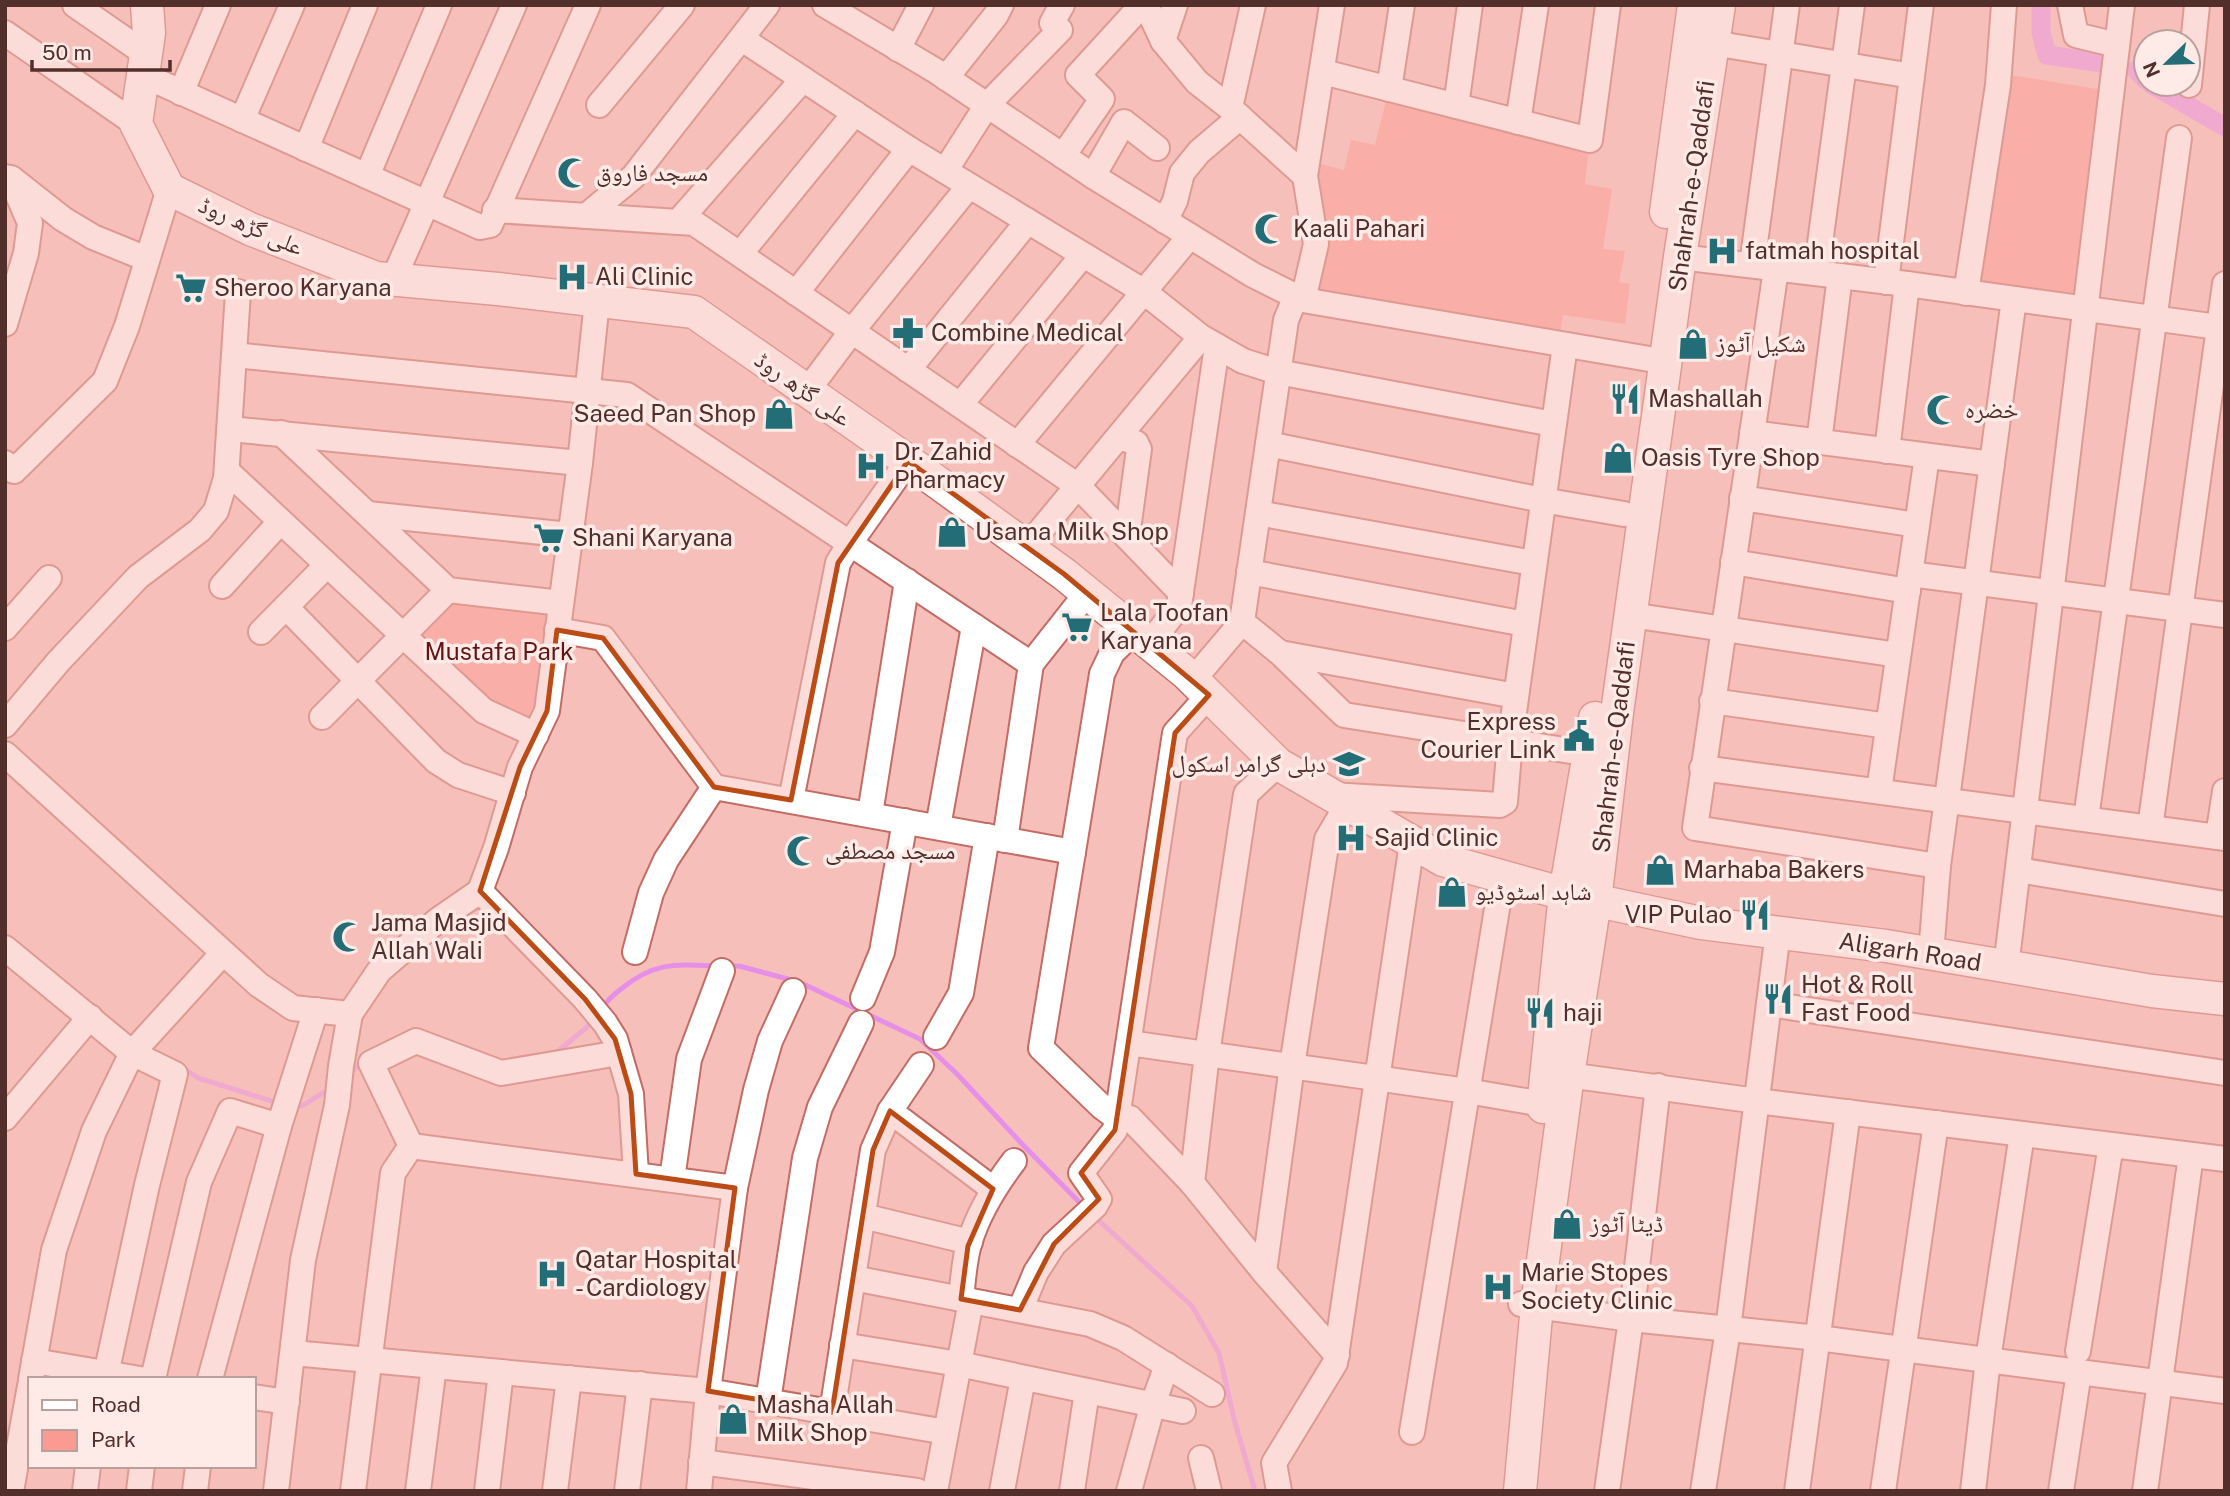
<svg xmlns="http://www.w3.org/2000/svg" width="2230" height="1496" viewBox="0 0 2230 1496" font-family="'Public Sans','Noto Naskh Arabic',sans-serif">
<style>
.green{fill:#fb9a90}
.lines{fill:none;stroke-linecap:round;stroke-linejoin:round}
.stream{stroke:#e68fe8;stroke-width:5}
.canal{stroke:#e68fe8;stroke-width:19}
.minor-casing{stroke:#c26c65;stroke-width:28}
.major-casing{stroke:#c26c65;stroke-width:35}
.minor{stroke:#fff;stroke-width:24}
.major{stroke:#fff;stroke-width:32}
.marked{fill:none;stroke:#bb4c15;stroke-width:5;stroke-linejoin:round}
.labels{text-anchor:middle;stroke-width:7;stroke-linejoin:round;paint-order:stroke}
.poi-label{font-size:24px;fill:#532f2b;stroke:#feebe8;text-anchor:start}
.street-label{font-size:24px;fill:#532f2b;stroke:#feebe8}
.park-label{font-size:24px;fill:#631514;stroke:#feebe8}
</style>
<rect width="100%" height="100%" fill="#f7bfb9"/>
<!-- green -->
<g class="green">
<path d="M2004 74 2110 91 2087 309 1966 293Z"/>
<path d="M1389 89 1590 140 1585 184 1612 189 1603 249 1625 251 1619 282 1630 284 1625 324 1563 315 1559 339 1313 296V177L1317 163 1344 170 1351 140 1375 145Z"/>
<path d="M448 590 561 603 536 735 402 636Z"/>
</g>
<g class="lines">
<!-- stream -->
<g class="stream">
<path d="M726 966H739L799 982 920 1039 957 1074 1022 1144 1085 1208"/>
<path d="M601 1009C607 1001 613 995 621 989 654 962 675 964 716 966"/>
<path d="M557 1052 587 1027 593 1019"/>
<path d="M183 1068 198 1078 278 1103"/>
<path d="M348 1075 364 1060"/>
<path d="M291 1105 302 1106 329 1089"/>
<path d="M1095 1217 1192 1306 1219 1353 1234 1419 1255 1491"/>
</g>
<!-- canal -->
<g class="canal">
<path d="M2041 5V33L2047 55 2101 63"/>
<path d="M2136 70 2146 80"/>
<path d="M2151 84 2225 127"/>
</g>
<defs>
<g id="minor">
<path d="M75 5 146 54"/>
<path d="M825 5 936 71 1093 176 1253 275 1303 300 1667 362"/>
<path d="M1146 5 1163 41 1197 82 1230 108 1305 176"/>
<path d="M2070 5 2076 35 2117 45"/>
<path d="M5 33 136 124"/>
<path d="M742 39 909 149 1143 291 1201 337 1243 361 1278 372 1553 424"/>
<path d="M1163 41 1175 5"/>
<path d="M1713 43 1912 76"/>
<path d="M898 49 921 5"/>
<path d="M1323 72 1590 140 1608 5"/>
<path d="M143 75 480 227 490 225 588 5"/>
<path d="M946 78 996 15 1001 5"/>
<path d="M2189 85 2197 5"/>
<path d="M1389 89 1402 5"/>
<path d="M181 93 218 5"/>
<path d="M599 105 682 5"/>
<path d="M1456 106 1470 5"/>
<path d="M1230 108 1253 5"/>
<path d="M242 120 292 5"/>
<path d="M1518 122 1536 5"/>
<path d="M306 149 365 5"/>
<path d="M1063 156 1102 99 1078 75 1142 5"/>
<path d="M945 171 987 105 1060 30 1052 23 1062 5"/>
<path d="M367 176 439 5"/>
<path d="M1093 176 1124 122 1157 148"/>
<path d="M5 177 11 178 63 219 93 237 147 259"/>
<path d="M495 210 694 223 1078 486 1181 593"/>
<path d="M586 216 633 177 767 5"/>
<path d="M1165 221 1175 201 1182 173 1199 152 1240 117"/>
<path d="M678 222 803 79"/>
<path d="M740 254 855 113"/>
<path d="M1680 257 1907 284 2225 328"/>
<path d="M1752 265 1787 5"/>
<path d="M1776 269 1695 828 1938 866"/>
<path d="M1816 273 1852 5"/>
<path d="M393 280 514 5"/>
<path d="M1886 282 1921 5"/>
<path d="M796 293 909 149"/>
<path d="M1966 293 1998 85 2004 5"/>
<path d="M1303 300 1316 244 1305 176 1332 5"/>
<path d="M5 324 26 253 30 223 12 181"/>
<path d="M234 355 627 395 1031 664"/>
<path d="M908 370 1028 221"/>
<path d="M807 391 852 331 969 186"/>
<path d="M960 405 1083 255"/>
<path d="M230 429 580 463"/>
<path d="M281 433 448 590 561 603"/>
<path d="M1752 433 1992 464"/>
<path d="M1119 437 1136 443 1139 449 1127 537"/>
<path d="M1819 442 1840 276"/>
<path d="M1268 444 1542 500 1624 514"/>
<path d="M1017 445 1190 236"/>
<path d="M1887 451 1907 284"/>
<path d="M5 463 14 471 105 381 127 326 169 189"/>
<path d="M227 471 484 711 536 735"/>
<path d="M1742 498 1917 525"/>
<path d="M1258 513 1533 563"/>
<path d="M368 514 570 535"/>
<path d="M1027 547 1201 337"/>
<path d="M1733 562 1908 591"/>
<path d="M1249 572 1525 624"/>
<path d="M1910 574 2225 615"/>
<path d="M222 586 280 522"/>
<path d="M286 607 436 761 458 775 513 793"/>
<path d="M1631 615 1898 655"/>
<path d="M1242 622 1280 653 1344 715 1590 754"/>
<path d="M5 628 49 578"/>
<path d="M557 630 603 638 714 787 1073 852"/>
<path d="M1134 631 1112 653 1102 674 1041 1048 1102 1107 1117 1118H1130L1192 1183 1264 1272 1337 1355"/>
<path d="M261 632 327 565"/>
<path d="M1150 643 1179 606 1217 346"/>
<path d="M1280 653 1516 696"/>
<path d="M1193 680 1242 622 1286 320 1296 296"/>
<path d="M1712 701 1888 726"/>
<path d="M322 717 448 590"/>
<path d="M5 725 58 662 138 577 200 530 216 511 226 478 238 292"/>
<path d="M5 754 259 985 293 1008 350 1014"/>
<path d="M1702 768 2225 838"/>
<path d="M1879 791 1927 456"/>
<path d="M1331 795 1500 805 1505 802 1510 741 1565 345"/>
<path d="M791 800 838 563 850 543 908 461"/>
<path d="M870 814 907 581"/>
<path d="M2086 819 2179 138"/>
<path d="M938 827 974 626"/>
<path d="M2150 828 2225 284"/>
<path d="M2218 837 2225 791"/>
<path d="M1005 840 1031 664 1087 593"/>
<path d="M2018 870 2225 904"/>
<path d="M480 891 585 999 605 1023 615 1039 631 1094 636 1174"/>
<path d="M5 948 132 1053 175 1074 147 1185 105 1379"/>
<path d="M635 952 651 893 666 860 714 787"/>
<path d="M1931 954 1938 866 2014 299"/>
<path d="M2006 967 2122 5"/>
<path d="M863 998 882 952 905 821"/>
<path d="M1769 1004 2225 1073"/>
<path d="M936 1037 961 993 987 836"/>
<path d="M1129 1043 1467 1091 1543 1104"/>
<path d="M1568 1075 1757 1101 2225 1159"/>
<path d="M890 1111 993 1189"/>
<path d="M5 1118 90 1017"/>
<path d="M411 1146 371 1063 416 1041 501 1073 619 1053"/>
<path d="M672 1179 689 1059 722 971"/>
<path d="M1192 1183 1207 1054 1246 794 1278 764"/>
<path d="M863 1216 970 1242"/>
<path d="M1264 1272 1292 1066 1327 839 1347 805"/>
<path d="M853 1278 1090 1324 1123 1338 1212 1394"/>
<path d="M961 1299C963 1281 964 1261 969 1244 978 1213 995 1186 1014 1161"/>
<path d="M1521 1304 1631 1319 1818 1338 2225 1391"/>
<path d="M1020 1310 1036 1272 1054 1244 1095 1206 1099 1199 1081 1173 1115 1130 1117 1118 1175 733 1209 695"/>
<path d="M842 1345 959 1364 1183 1411"/>
<path d="M2078 1351 2111 1145"/>
<path d="M293 1353 708 1391 946 1432"/>
<path d="M34 1361 140 1379"/>
<path d="M31 1379 54 1250 94 1131 132 1053 223 953"/>
<path d="M153 1379 199 1182 230 1111 279 1126"/>
<path d="M210 1379 279 1126 316 1010"/>
<path d="M254 1397 287 1402"/>
<path d="M768 1401 805 1158 820 1107 861 1023"/>
<path d="M832 1412 873 1150 890 1111 921 1065"/>
<path d="M1412 1432 1502 878"/>
<path d="M1201 1458 1209 1491"/>
<path d="M701 1462 917 1491"/>
<path d="M11 1491 30 1386"/>
<path d="M85 1491 88 1466"/>
<path d="M139 1491 142 1466"/>
<path d="M195 1491 198 1466"/>
<path d="M276 1491 303 1260 337 1105 341 1066 350 1014 379 971 438 920 480 891 496 848 520 767 547 711 580 463 597 301"/>
<path d="M353 1491 393 1173 411 1146 735 1188"/>
<path d="M418 1491 434 1366"/>
<path d="M487 1491 501 1372"/>
<path d="M555 1491 569 1378"/>
<path d="M627 1491 640 1384"/>
<path d="M699 1491 708 1391 735 1188 756 1090 770 1041 793 991"/>
<path d="M935 1491 971 1301"/>
<path d="M1002 1491 1023 1378"/>
<path d="M1072 1491 1087 1391"/>
<path d="M1129 1491 1153 1404 1167 1365"/>
<path d="M1279 1491 1274 1463 1335 1363 1412 843"/>
<path d="M1607 1491 1631 1319 1658 1086"/>
<path d="M1703 1491 1728 1329 1778 932"/>
<path d="M1797 1491 1848 1112"/>
<path d="M1883 1491 1936 1123"/>
<path d="M1973 1491 1988 1360 2022 1134"/>
<path d="M2061 1491 2079 1372"/>
<path d="M2145 1491 2191 1155"/>
</g>
<g id="major">
<path d="M147 5 149 33 136 124 169 189 250 229 376 278 498 289 694 312 908 461 1064 574 1187 674 1278 764 1443 860 1565 894 1701 923 1886 946 2152 991 2225 999"/>
<path d="M1666 212 1694 5"/>
<path d="M1543 1107 1565 894 1595 718"/>
<path d="M1520 1491 1537 1305 1568 1075 1595 901 1617 713 1680 257 1719 5"/>
</g>
</defs>
<!-- minor casing -->
<use href="#minor" class="minor-casing"/>
<!-- major casing -->
<use href="#major" class="major-casing"/>
<!-- minor -->
<use href="#minor" class="minor"/>
<!-- major -->
<use href="#major" class="major"/>
</g>
<!-- marked area -->
<path d="M0 0H2230V1496H0ZM908 461 1064 574 1209 695 1175 733 1115 1130 1081 1173 1099 1199 1054 1244 1020 1310 961 1299 968 1246 993 1189 890 1111 873 1150 832 1412 708 1391 735 1188 636 1174 631 1094 615 1039 585 999 480 891 520 767 547 711 557 630 603 638 714 787 791 800 838 563Z" fill="#f7bfb9" fill-opacity=".55" fill-rule="evenodd"/>
<path class="marked" d="M908 461 1064 574 1209 695 1175 733 1115 1130 1081 1173 1099 1199 1054 1244 1020 1310 961 1299 968 1246 993 1189 890 1111 873 1150 832 1412 708 1391 735 1188 636 1174 631 1094 615 1039 585 999 480 891 520 767 547 711 557 630 603 638 714 787 791 800 838 563Z"/>
<!-- icons -->
<defs>
<symbol id="mosque-bare" viewBox="-9 -9 18 18"><path d="M3.5-4.9A6 6 0 1 0 3.5 4.9A5 5 0 1 1 3.5-4.9Z" fill="#236d76" stroke="#feebe8" stroke-width="2.5" paint-order="stroke"/></symbol>
<symbol id="hospital-bare" viewBox="-9 -9 18 18"><path d="M-5-5h3v3.5h4V-5h3V5h-3V1.5h-4V5h-3Z" fill="#236d76" stroke="#feebe8" stroke-width="2.5" paint-order="stroke"/></symbol>
<symbol id="supermarket-bare" viewBox="-9 -9 18 18"><path d="M-6-5.5h2.5l.6 2H6L4.5 2H-2.5L-4.4-4H-6ZM-1.5 3.2a1.3 1.3 0 1 0 .1 0ZM3 3.2a1.3 1.3 0 1 0 .1 0Z" fill="#236d76" stroke="#feebe8" stroke-width="2.5" paint-order="stroke"/></symbol>
<symbol id="pharmacy-bare" viewBox="-9 -9 18 18"><path d="M-2-6h4v4h4v4h-4v4h-4v-4h-4v-4h4Z" fill="#236d76" stroke="#feebe8" stroke-width="2.5" paint-order="stroke"/></symbol>
<symbol id="shop-bare" viewBox="-9 -9 18 18"><path d="M-5-2.5h2.3a2.7 3.5 0 0 1 5.4 0H5L5.5 6h-11ZM-1.5-2.5h3a1.5 2.3 0 0 0-3 0Z" fill="#236d76" stroke="#feebe8" stroke-width="2.5" paint-order="stroke"/></symbol>
<symbol id="restaurant-bare" viewBox="-9 -9 18 18"><path d="M-5-6h1v4h1v-4h1v4h1v-4h1v5L-1.5 .5V6h-2V.5L-5-1ZM5-6V6H3V1.5H1.5Q1.5-4 5-6Z" fill="#236d76" stroke="#feebe8" stroke-width="2.5" paint-order="stroke"/></symbol>
<symbol id="civic-bare" viewBox="-9 -9 18 18"><path d="M-.6-6.5H3V-4.5H.6V-3L4-1V1h2V6H-6V1h2V-1L-.6-3ZM-1.2 2.5V6h2.4V2.5Z" fill="#236d76" stroke="#feebe8" stroke-width="2.5" paint-order="stroke"/></symbol>
<symbol id="school-bare" viewBox="-9 -9 18 18"><path d="M0-5L7-2L0 1L-7-2ZM-4 1L0 2.5L4 1V4Q0 6-4 4Z" fill="#236d76" stroke="#feebe8" stroke-width="2.5" paint-order="stroke"/></symbol>
</defs>
<g fill-rule="evenodd">
<use href="#mosque-bare" x="551" y="151" width="44" height="44"/>
<use href="#mosque-bare" x="1248" y="207" width="44" height="44"/>
<use href="#hospital-bare" x="1700" y="229" width="44" height="44"/>
<use href="#hospital-bare" x="550" y="255" width="44" height="44"/>
<use href="#supermarket-bare" x="169" y="266" width="44" height="44"/>
<use href="#pharmacy-bare" x="886" y="311" width="44" height="44"/>
<use href="#shop-bare" x="1671" y="322" width="44" height="44"/>
<use href="#restaurant-bare" x="1603" y="377" width="44" height="44"/>
<use href="#mosque-bare" x="1920" y="388" width="44" height="44"/>
<use href="#shop-bare" x="757" y="392" width="44" height="44"/>
<use href="#shop-bare" x="1596" y="436" width="44" height="44"/>
<use href="#hospital-bare" x="849" y="444" width="44" height="44"/>
<use href="#shop-bare" x="930" y="510" width="44" height="44"/>
<use href="#supermarket-bare" x="527" y="516" width="44" height="44"/>
<use href="#supermarket-bare" x="1055" y="605" width="44" height="44"/>
<use href="#civic-bare" x="1557" y="714" width="44" height="44"/>
<use href="#school-bare" x="1327" y="742" width="44" height="44"/>
<use href="#hospital-bare" x="1329" y="816" width="44" height="44"/>
<use href="#mosque-bare" x="780" y="829" width="44" height="44"/>
<use href="#shop-bare" x="1638" y="848" width="44" height="44"/>
<use href="#shop-bare" x="1430" y="870" width="44" height="44"/>
<use href="#restaurant-bare" x="1733" y="893" width="44" height="44"/>
<use href="#mosque-bare" x="326" y="915" width="44" height="44"/>
<use href="#restaurant-bare" x="1756" y="977" width="44" height="44"/>
<use href="#restaurant-bare" x="1518" y="991" width="44" height="44"/>
<use href="#shop-bare" x="1545" y="1202" width="44" height="44"/>
<use href="#hospital-bare" x="530" y="1252" width="44" height="44"/>
<use href="#hospital-bare" x="1476" y="1265" width="44" height="44"/>
<use href="#shop-bare" x="711" y="1397" width="44" height="44"/>
</g>
<g class="labels">
<!-- poi labels -->
<g class="poi-label">
<text x="596" y="181">مسجد فاروق</text>
<text x="1293" y="237">Kaali Pahari</text>
<text x="1745" y="259">fatmah hospital</text>
<text x="595" y="285">Ali Clinic</text>
<text x="214" y="296">Sheroo Karyana</text>
<text x="931" y="341">Combine Medical</text>
<text x="1716" y="352">شکیل آٹوز</text>
<text x="1648" y="407">Mashallah</text>
<text x="1965" y="418">خضرہ</text>
<text x="756" y="422" text-anchor="end">Saeed Pan Shop</text>
<text x="894" y="460">Dr. Zahid<tspan x="894" dy="28">Pharmacy</tspan></text>
<text x="1641" y="466">Oasis Tyre Shop</text>
<text x="975" y="540">Usama Milk Shop</text>
<text x="572" y="546">Shani Karyana</text>
<text x="1100" y="621">Lala Toofan<tspan x="1100" dy="28">Karyana</tspan></text>
<text x="1556" y="730" text-anchor="end">Express<tspan x="1556" dy="28">Courier Link</tspan></text>
<text x="1326" y="772" text-anchor="end">دہلی گرامر اسکول</text>
<text x="1374" y="846">Sajid Clinic</text>
<text x="825" y="859">مسجد مصطفی</text>
<text x="1683" y="878">Marhaba Bakers</text>
<text x="1475" y="900">شاہد اسٹوڈیو</text>
<text x="1732" y="923" text-anchor="end">VIP Pulao</text>
<text x="371" y="931">Jama Masjid<tspan x="371" dy="28">Allah Wali</tspan></text>
<text x="1801" y="993">Hot &amp; Roll<tspan x="1801" dy="28">Fast Food</tspan></text>
<text x="1563" y="1021">haji</text>
<text x="1590" y="1232">ڈیٹا آٹوز</text>
<text x="575" y="1268">Qatar Hospital<tspan x="575" dy="28">- Cardiology</tspan></text>
<text x="1521" y="1281">Marie Stopes<tspan x="1521" dy="28">Society Clinic</tspan></text>
<text x="756" y="1413">Masha Allah<tspan x="756" dy="28">Milk Shop</tspan></text>
</g>
<!-- street labels -->
<g class="street-label">
<text transform="translate(1692 186) rotate(-82)" y="8">Shahrah-e-Qaddafi</text>
<text transform="translate(251 226) rotate(24)" y="8">علی گڑھ روڈ</text>
<text transform="translate(803 389) rotate(35)" y="8">علی گڑھ روڈ</text>
<text transform="translate(1614 747) rotate(-83)" y="8">Shahrah-e-Qaddafi</text>
<text transform="translate(1910 952) rotate(9)" y="8">Aligarh Road</text>
</g>
<!-- park labels -->
<g class="park-label">
<text x="499" y="660">Mustafa Park</text>
</g>
</g>
<!-- border -->
<rect width="2230" height="1496" fill="none" stroke="#532f2b" stroke-width="14"/>
<!-- legend -->
<rect x="28" y="1377" width="228" height="91" fill="#feebe8" stroke="#baa09c" stroke-width="2"/>
<rect x="42" y="1400" width="35" height="10" fill="#ffffff" stroke="#baa09c" stroke-width="2"/>
<text x="91" y="1412" font-size="21" fill="#532f2b">Road</text>
<rect x="42" y="1430" width="35" height="21" fill="#fb9a90" stroke="#baa09c" stroke-width="2"/>
<text x="91" y="1447" font-size="21" fill="#532f2b">Park</text>
<!-- north arrow -->
<g transform="translate(2167 63) rotate(247)"><circle r="33" fill="#feebe8" stroke="#baa09c" stroke-width="2"/>
<path d="M0-5L12 26L0 18L-12 26Z" fill="#236d76"/>
<text y="-10" font-size="19" font-weight="bold" text-anchor="middle" fill="#532f2b">N</text>
</g>
<!-- scale -->
<path d="M32 60v10h138v-10" fill="none" stroke="#532f2b" stroke-width="3.5"/>
<text x="42" y="60" font-size="21" fill="#532f2b" stroke="#feebe8" stroke-width="5" paint-order="stroke">50 m</text>
</svg>
